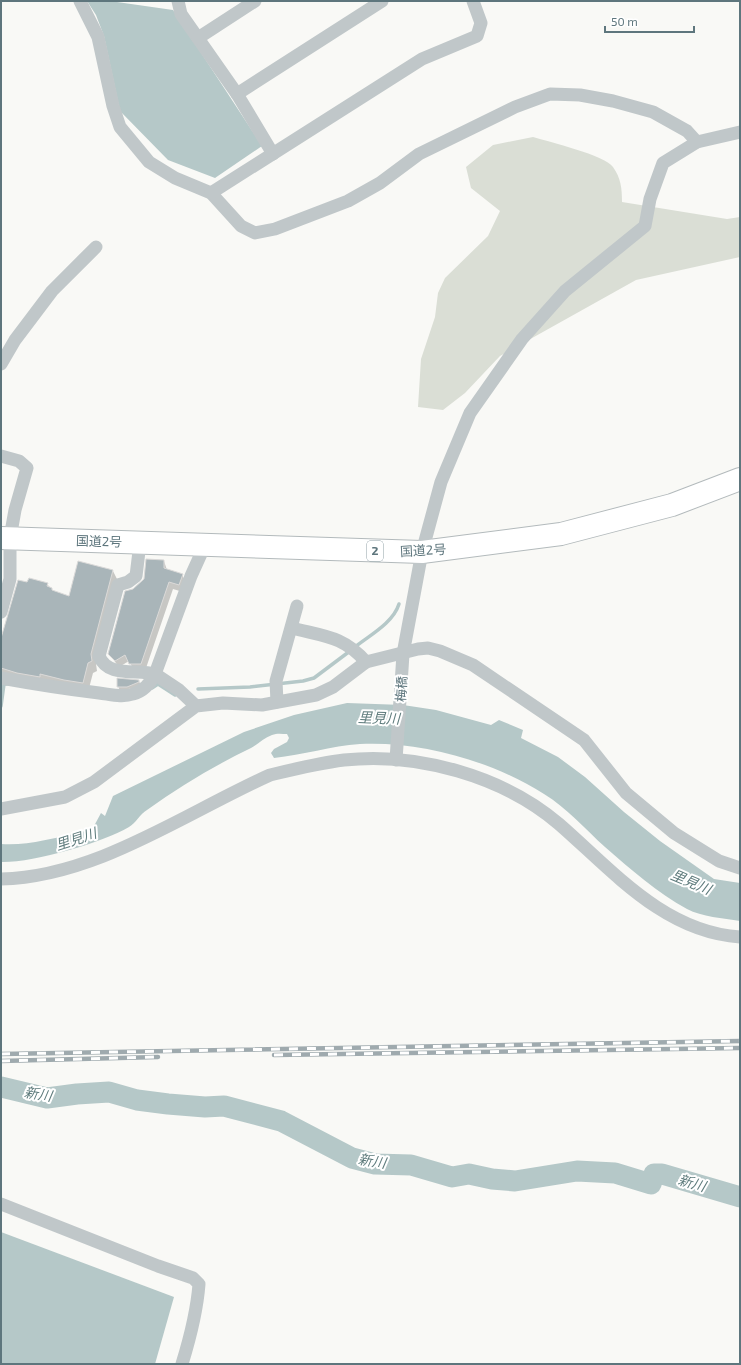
<svg xmlns="http://www.w3.org/2000/svg" width="741" height="1365" viewBox="0 0 741 1365" font-family="'Exo 2','Noto Sans JP',sans-serif">
<style>
.green{fill:#daded5}
.water{fill:#b5c8c8}
.shadow{fill:#0003}
.lines{fill:none;stroke-linecap:round;stroke-linejoin:round}
.stream{stroke:#b5c8c8;stroke-width:3.5}
.river{stroke:#b5c8c8;stroke-width:21}
.building{fill:#a9b5b9;stroke:#dbdad9}
.highway-casing{stroke:#b3babc;stroke-width:24}
.street{stroke:#c0c7c9;stroke-width:13}
.highway{stroke:#fff;stroke-width:22}
.rail-casing{stroke:#9faaae;stroke-width:4.5}
.rail{stroke:#fff;stroke-width:3;stroke-dasharray:9;stroke-linecap:butt}
.labels{text-anchor:middle;stroke-width:4;stroke-linejoin:round;paint-order:stroke}
.shield{fill:#fff;stroke:#8e9fa4;stroke-width:1}
.shield-label{font-size:12px;font-weight:bold;fill:#5e767d}
.street-label{font-size:13px;fill:#5e767d;stroke:#fff}
.water-label{font-size:14px;font-style:italic;fill:#5e7b7c;stroke:#fff}
</style>
<rect width="100%" height="100%" fill="#f9f9f6"/>
<!-- green -->
<path class="green" d="M533 137C549 142 605 155 613 167 621 178 622 189 622 202L727 219 740 217V257L636 280 500 356 465 393 443 410 418 407 421 359 435 317 438 293 445 278 488 236 500 211 471 188 466 167 493 145Z"/>
<!-- water -->
<g class="water">
<path d="M87 1H110L173 10 262 146 215 178 168 160 120 111 104 36 96 15Z"/>
<path d="M347 703 403 705 436 710 491 725 499 720 523 730 521 738 558 757 585 777 624 812 660 841 714 879 740 883V921C723 918 702 917 687 909 658 893 630 869 605 847 585 829 567 808 544 794 492 761 421 741 360 744 331 746 303 755 274 758L271 753 274 749 287 742 289 738 287 734C282 734 277 733 272 735 264 738 258 744 251 748 214 766 180 786 147 810 140 814 136 823 129 827 102 843 32 863 1 862V844C27 846 53 838 79 833L81 831 86 832 94 826 101 813 105 816 113 796 244 732 294 715Z"/>
<path d="M1 1232 174 1297 155 1364H1Z"/>
</g>
<!-- shadow -->
<g class="shadow">
<path d="M164 561 167 570 182 575 186 582 183 592 173 589 145 671 134 670 129 661 119 667 109 654 133 589Z"/>
<path d="M79 562 113 571 118 581 96 664 97 671 93 673 88 692 1 676V642L28 584H47L54 592 70 597Z"/>
<path d="M139 681 141 686 120 691 118 686Z"/>
</g>
<g class="lines">
<!-- stream -->
<g class="stream">
<path d="M355 647C370 635 393 623 399 604"/>
<path d="M152 688 158 684 175 695"/>
<path d="M198 689 250 687 303 681 314 678 350 651"/>
<path d="M1 706 4 684H7"/>
</g>
<!-- river -->
<path class="river" d="M1 1087 47 1098 77 1094 109 1092 137 1100 168 1104 205 1107 224 1106 281 1121 352 1158 375 1164 411 1165 452 1177 469 1174 492 1179 515 1181 577 1171 615 1173 651 1184 654 1174H662L740 1197"/>
</g>
<!-- building -->
<g class="building">
<path d="M146 559 164 560V568L183 574 179 585 169 582 141 664H129L125 655 115 661 108 654 125 591 133 589 144 579Z"/>
<path d="M78 561 113 570 91 654 92 661 88 663 83 683 64 680 40 674V677L17 673 1 668V638L18 580 27 582 29 578 48 583 47 586 52 588V590L69 596Z"/>
<path d="M117 678 139 680V682L127 687H117Z"/>
</g>
<g class="lines">
<defs>
<path id="highway" d="M1 538 422 552 561 534 672 505 740 479"/>
</defs>
<!-- highway casing -->
<use href="#highway" class="highway-casing"/>
<!-- street -->
<g class="street">
<path d="M80 1 98 37 113 106 120 127 149 162 175 178 211 193 241 226 255 233 275 229 348 201 380 183 419 154 515 107 550 94 580 95 613 101 653 112 687 131 697 142"/>
<path d="M178 1 181 14 237 94 273 154"/>
<path d="M198 38 255 1"/>
<path d="M237 94 382 1"/>
<path d="M211 193 422 59 477 36 481 23 473 1"/>
<path d="M1 364 15 340 52 291 96 247"/>
<path d="M1 456 19 461 27 468 15 510 10 538V579L1 612"/>
<path d="M140 543 136 576 128 582 118 585 99 656C108 678 136 669 155 674L191 576 205 545"/>
<path d="M292 628C323 636 344 636 366 662"/>
<path d="M1 678C34 684 66 689 99 693 109 694 122 698 133 694 144 691 150 684 155 674L179 690 196 706"/>
<path d="M277 702 276 681 297 606"/>
<path d="M396 760 403 654 422 552 441 482 470 413 522 339 565 291 645 226 650 199 663 163 697 142 740 132"/>
<path d="M1 809 65 797 94 782 196 706 223 703 262 705 316 695 333 687 366 662 418 649 428 648 440 651 473 665 584 740 626 793 674 833 719 861 740 868"/>
<path d="M1 879C96 877 185 813 270 775 295 769 319 763 344 760 417 752 503 776 559 824 613 871 664 932 740 937"/>
<path d="M1 1204 158 1266 193 1278 199 1284C197 1311 190 1338 182 1364"/>
</g>
<!-- highway -->
<use href="#highway" class="highway"/>
<defs>
<g id="rail">
<path d="M1 1054 740 1041"/>
<path d="M274 1055 740 1048"/>
<path d="M1 1061 158 1057"/>
</g>
</defs>
<!-- rail casing -->
<use href="#rail" class="rail-casing"/>
<!-- rail -->
<use href="#rail" class="rail"/>
</g>
<g class="labels">
<!-- shield labels -->
<rect class="shield" x="367" y="541" width="16" height="20" rx="3"/>
<g class="shield-label">
<text x="375" y="555">2</text>
</g>
<!-- street labels -->
<g class="street-label">
<text transform="translate(99 541) rotate(2)" y="5">国道2号</text>
<text transform="translate(423 550) rotate(-3)" y="5">国道2号</text>
<text transform="translate(401 689) rotate(-87)" y="5">梅橋</text>
</g>
<!-- water labels -->
<g class="water-label">
<text transform="translate(379 718) rotate(2)" y="5">里見川</text>
<text transform="translate(76 839) rotate(-18)" y="5">里見川</text>
<text transform="translate(691 882) rotate(23)" y="5">里見川</text>
<text transform="translate(38 1094) rotate(9)" y="5">新川</text>
<text transform="translate(372 1161) rotate(9)" y="5">新川</text>
<text transform="translate(692 1183) rotate(16)" y="5">新川</text>
</g>
</g>
<!-- border -->
<rect width="741" height="1365" fill="none" stroke="#5e767d" stroke-width="4"/>
<!-- scale -->
<path d="M605 26v6h89v-6" fill="none" stroke="#5e767d" stroke-width="2"/>
<text x="611" y="26" font-size="12" fill="#5e767d" stroke="#ffffff" stroke-width="3" paint-order="stroke">50 m</text>
</svg>
